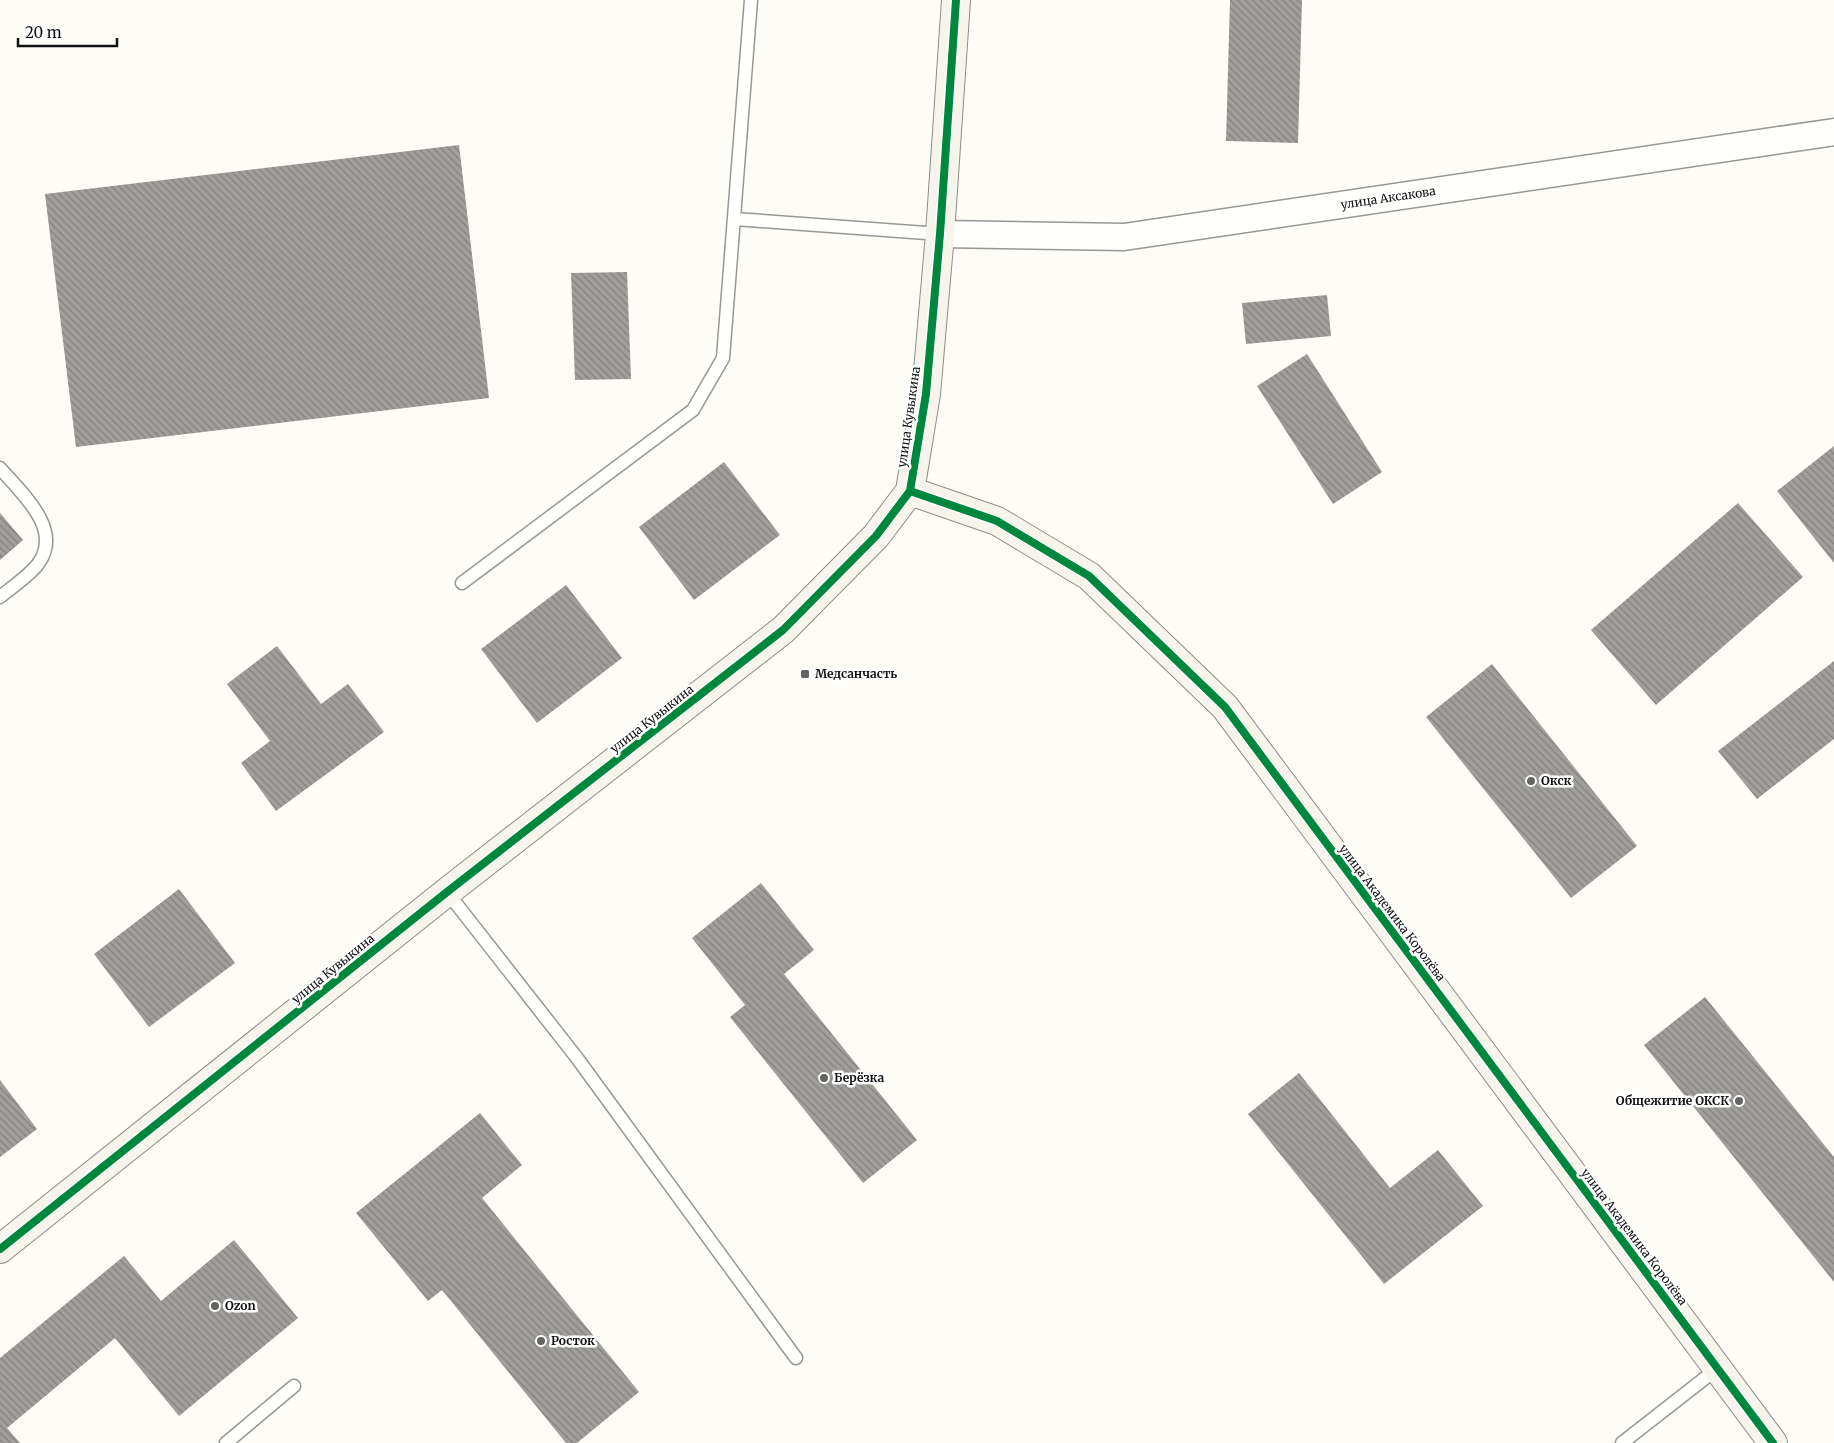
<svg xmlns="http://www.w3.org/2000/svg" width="1834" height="1443" viewBox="0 0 1834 1443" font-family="Merriweather,serif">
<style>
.building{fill:url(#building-back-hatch)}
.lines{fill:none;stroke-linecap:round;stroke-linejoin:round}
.lane-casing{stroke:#979795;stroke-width:15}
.street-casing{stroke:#979795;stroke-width:29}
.secondary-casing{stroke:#8e8d8b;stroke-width:30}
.lane{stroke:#fffffe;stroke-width:12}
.street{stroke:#fffffe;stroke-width:26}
.secondary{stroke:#f6f4eb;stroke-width:28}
.cycleway-casing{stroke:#fff;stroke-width:11}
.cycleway{stroke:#00873e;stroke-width:8}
.poi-dot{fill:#646362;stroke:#fff;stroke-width:2}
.labels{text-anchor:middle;stroke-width:5;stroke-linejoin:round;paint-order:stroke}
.street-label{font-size:12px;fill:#111;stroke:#fff}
.poi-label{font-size:12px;font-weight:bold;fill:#111;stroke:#fff;text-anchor:start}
</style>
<defs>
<pattern id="building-back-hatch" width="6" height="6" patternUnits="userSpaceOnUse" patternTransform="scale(1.25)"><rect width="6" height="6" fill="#a19f9c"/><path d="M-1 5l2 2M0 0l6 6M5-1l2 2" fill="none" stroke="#82807e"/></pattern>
</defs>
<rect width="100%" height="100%" fill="#fdfcf7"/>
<!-- building -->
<g class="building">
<path d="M1230 0H1302L1298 143 1226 141Z"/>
<path d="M459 145 489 398 76 447 45 194Z"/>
<path d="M627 272 631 379 575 380 571 273Z"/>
<path d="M1327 295 1331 336 1246 344 1242 303Z"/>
<path d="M1307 354 1382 472 1333 504 1257 386Z"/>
<path d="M1834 446V563L1777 491Z"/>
<path d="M724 462 780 535 694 600 639 527Z"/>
<path d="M1738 503 1803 577 1656 705 1591 630Z"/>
<path d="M0 513 23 540 0 560Z"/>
<path d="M566 585 622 658 537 723 481 649Z"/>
<path d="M277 646 321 704 348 684 384 732 276 811 241 763 270 741 227 684Z"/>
<path d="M1834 661V739L1757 799 1718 751Z"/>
<path d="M1492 664 1637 846 1571 898 1426 717Z"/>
<path d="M761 883 814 950 784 974 917 1140 863 1183 730 1017 745 1005 692 938Z"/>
<path d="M179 889 235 963 149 1027 94 954Z"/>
<path d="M1705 997 1834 1157V1282L1644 1045Z"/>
<path d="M1299 1073 1390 1188 1438 1150 1483 1206 1384 1284 1248 1114Z"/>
<path d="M0 1080 37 1129 0 1157Z"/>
<path d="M480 1113 522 1165 482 1198 639 1392 577 1443H566L442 1290 428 1301 356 1213Z"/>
<path d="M234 1240 298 1318 179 1416 115 1338 7 1428 20 1443H0V1358L124 1256 161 1301Z"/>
</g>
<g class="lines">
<defs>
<g id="lane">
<path d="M735 219 940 234"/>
<path d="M0 468C21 493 64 529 38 564 30 575 11 588 0 597"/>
<path d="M462 583 693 410 723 358 751 0"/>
<path d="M447 892 577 1058 796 1358"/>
<path d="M226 1443 294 1386"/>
<path d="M1622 1443 1718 1368"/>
</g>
<g id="street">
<path id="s1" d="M940 234 1124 237 1834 132"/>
</g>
<g id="secondary">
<path d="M910 491 997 521 1089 576 1225 707 1773 1443"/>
<path d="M0 1249 447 892 783 630 876 536 910 491 926 394 940 234 956 0"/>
</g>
</defs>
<!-- lane casing -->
<use href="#lane" class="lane-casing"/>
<!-- street casing -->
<use href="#street" class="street-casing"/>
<!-- secondary casing -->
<use href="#secondary" class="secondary-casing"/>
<!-- lane -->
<use href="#lane" class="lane"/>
<!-- street -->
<use href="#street" class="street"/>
<!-- secondary -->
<use href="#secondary" class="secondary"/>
<defs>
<g id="cycleway">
<path d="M910 491 997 521 1089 576 1225 707 1773 1443"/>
<path d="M0 1249 447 892 783 630 876 536 910 491 926 394 940 234 956 0"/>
</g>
</defs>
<!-- cycleway casing -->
<use href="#cycleway" class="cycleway-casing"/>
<!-- cycleway -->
<use href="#cycleway" class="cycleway"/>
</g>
<!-- markers -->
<g class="poi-dot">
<rect x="800" y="669" width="10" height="10" rx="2.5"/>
<circle cx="1531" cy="781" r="5"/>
<circle cx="824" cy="1078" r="5"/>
<circle cx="1739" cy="1101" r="5"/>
<circle cx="215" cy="1306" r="5"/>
<circle cx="541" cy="1341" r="5"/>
</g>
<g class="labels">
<!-- street labels -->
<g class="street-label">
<text dy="4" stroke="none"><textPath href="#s1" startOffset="451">улица Аксакова</textPath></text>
<text transform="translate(909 417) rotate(-82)" y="4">улица Кувыкина</text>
<text transform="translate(652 719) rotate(-38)" y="4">улица Кувыкина</text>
<text transform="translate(1392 913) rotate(53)" y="4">улица Академика Королёва</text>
<text transform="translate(333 969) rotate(-39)" y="4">улица Кувыкина</text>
<text transform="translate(1634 1237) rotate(53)" y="4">улица Академика Королёва</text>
</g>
<!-- poi labels -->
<g class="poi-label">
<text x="815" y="678">Медсанчасть</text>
<text x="1541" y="785">Окск</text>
<text x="834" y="1082">Берёзка</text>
<text x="1729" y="1105" text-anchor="end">Общежитие ОКСК</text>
<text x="225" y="1310">Ozon</text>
<text x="551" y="1345">Росток</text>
</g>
</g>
<!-- scale -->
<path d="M18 38v8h99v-8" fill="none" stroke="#111111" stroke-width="2.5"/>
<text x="25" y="38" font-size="15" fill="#111111" stroke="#ffffff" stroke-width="4" paint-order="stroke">20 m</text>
</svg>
